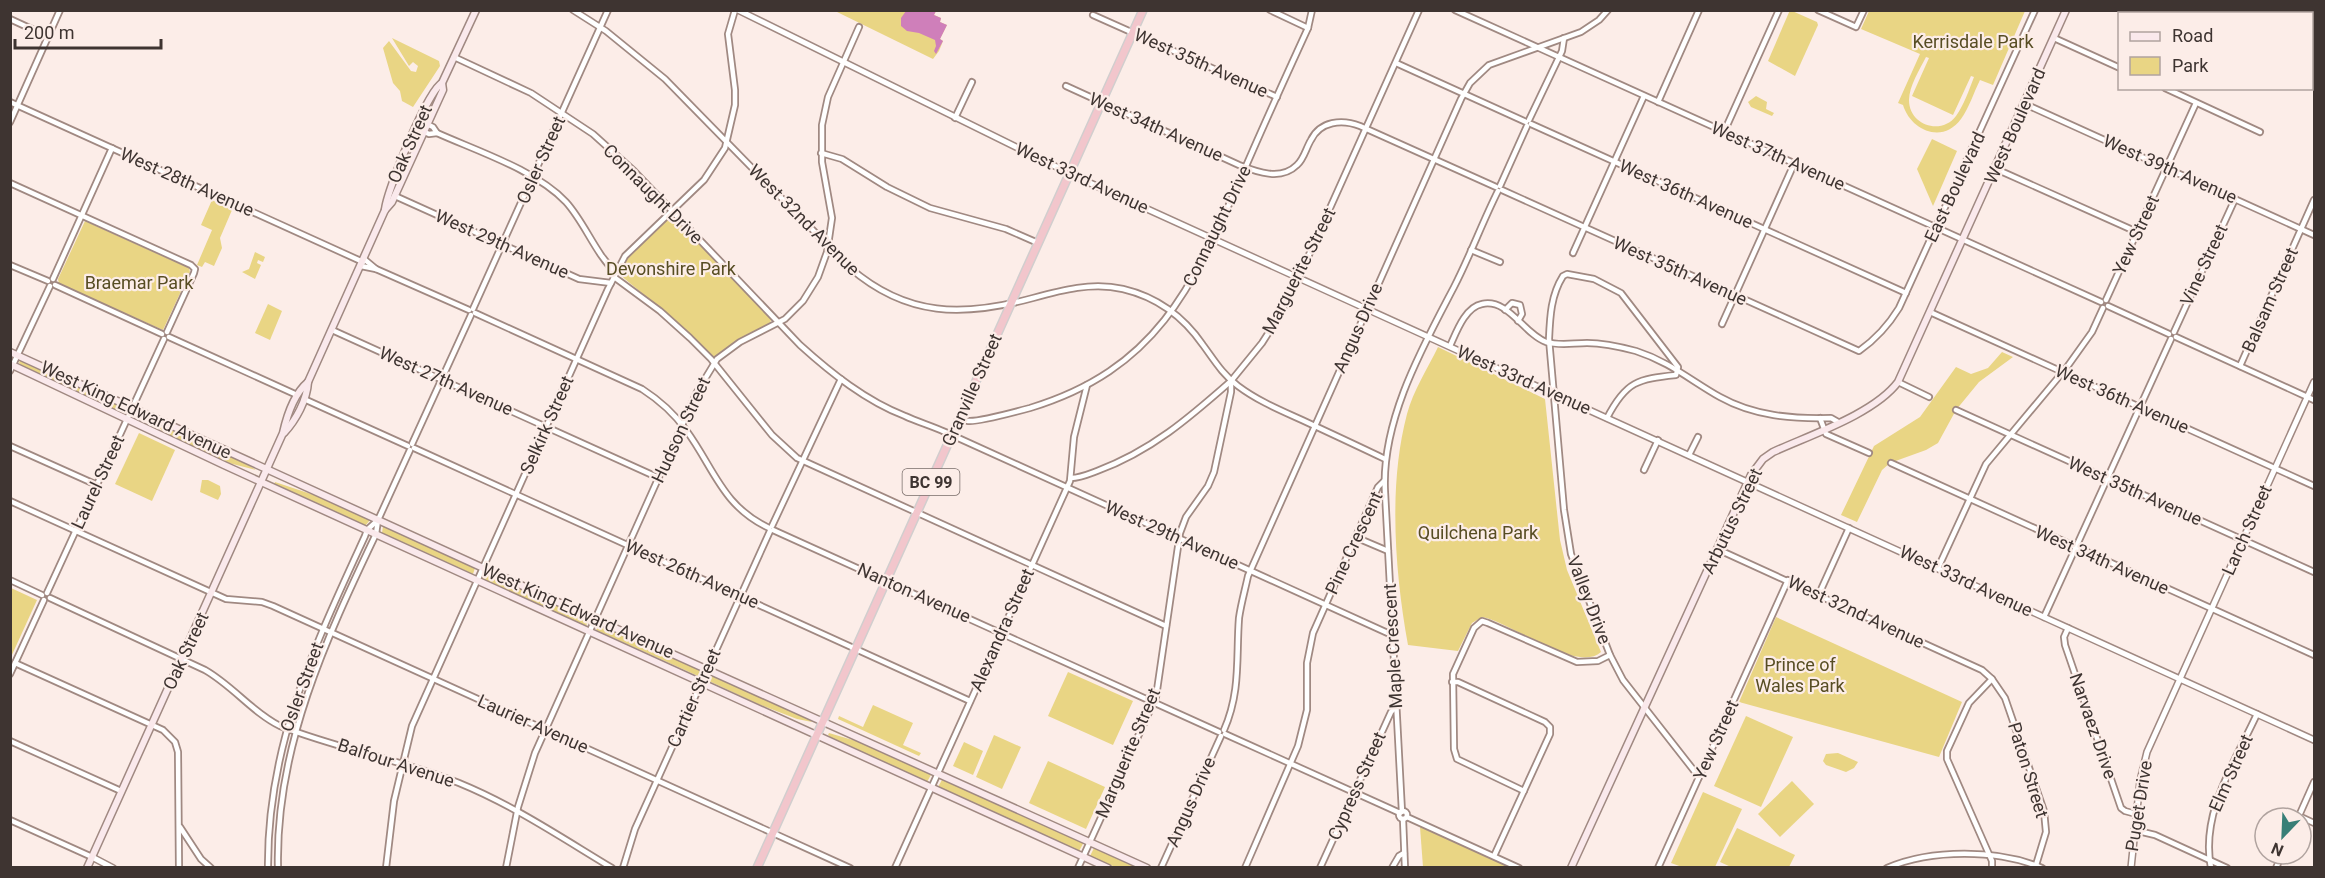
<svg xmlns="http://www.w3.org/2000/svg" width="2325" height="878" viewBox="0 0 2325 878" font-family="Roboto,sans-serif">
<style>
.green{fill:#e9d584;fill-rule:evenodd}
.water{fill:#cf7fba}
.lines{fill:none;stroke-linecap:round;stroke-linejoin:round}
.minor-casing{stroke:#a08982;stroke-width:8}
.tertiary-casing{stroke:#a08982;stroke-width:8}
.secondary-casing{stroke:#a08982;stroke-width:9}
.trunk-casing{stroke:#d1cece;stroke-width:10}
.minor{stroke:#fff;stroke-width:4.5}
.tertiary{stroke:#fff;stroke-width:5}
.secondary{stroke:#fae9ec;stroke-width:6}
.trunk{stroke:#f2c6cc;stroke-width:7}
.labels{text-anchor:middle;stroke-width:4.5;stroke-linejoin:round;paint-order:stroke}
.shield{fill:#fcede8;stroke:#776c68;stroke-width:1.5}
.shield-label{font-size:16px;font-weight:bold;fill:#3e3431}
.park-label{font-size:18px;fill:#574d23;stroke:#fcede8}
.street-label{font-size:18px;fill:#3e3431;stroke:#fcede8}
</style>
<rect width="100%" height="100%" fill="#fcede8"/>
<!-- green -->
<g class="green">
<path d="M1790 10 1817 22 1818 25 1795 76 1768 61Z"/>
<path d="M835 11H936L934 15 941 18 940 22 947 25 940 39 943 41 939 51 933 59Z"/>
<path d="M1869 11V10L2025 11 1993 85 1980 80C1974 92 1969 108 1961 119 1943 144 1911 131 1903 105L1898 103 1920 54 1861 29ZM1926 57 1929 58 1912 96 1953 115 1971 76 1974 77C1969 90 1964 105 1956 116 1941 136 1909 125 1909 100 1909 86 1920 69 1926 57Z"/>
<path d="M392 38 439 61 440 66 413 107 402 101 400 91 393 83 383 48 389 41 411 71 416 72 418 66 413 62 409 66Z"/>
<path d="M1756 96 1767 102 1766 109 1774 113 1772 116 1751 107 1748 102Z"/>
<path d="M1932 139 1957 151 1933 206 1917 169Z"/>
<path d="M212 200 232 210 220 238 222 248 214 266 205 262 202 267 197 265 212 230 201 225Z"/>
<path d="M669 217 674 218 771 319 770 325 738 341 713 358 671 317 620 275C619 257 656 230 669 217Z"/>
<path d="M85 221 189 268 190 272 163 330 59 284 58 279Z"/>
<path d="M255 252 265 257 263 262 258 260 257 263 261 265 255 279 242 272 249 269Z"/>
<path d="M268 304 282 311 270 340 255 333Z"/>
<path d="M1438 347 1545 399 1560 540 1567 570 1601 652C1577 674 1511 622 1482 617L1472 623 1458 651 1408 645C1395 573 1388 486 1407 414 1413 391 1428 368 1438 347Z"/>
<path d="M2002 352 2013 357 1979 382 1956 410 1938 443 1926 450 1890 463 1882 470 1857 522 1841 515 1874 446 1920 417 1956 367 1971 374 1988 368Z"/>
<path d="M20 360 125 408 123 413 25 368 19 363Z"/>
<path d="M162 426 247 464 256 470 225 462 164 434 160 428Z"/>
<path d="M139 433 175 450 152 501 115 484Z"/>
<path d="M202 480H208L220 486 221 494 218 500 200 492Z"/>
<path d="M275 482 320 497 370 520 365 526 274 485Z"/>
<path d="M383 526 475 568 473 574 382 533Z"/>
<path d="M486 572 589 619 586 626 483 579Z"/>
<path d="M11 588 37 600 11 657Z"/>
<path d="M1776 617 1962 702 1939 757 1739 702Z"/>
<path d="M600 624 701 670 698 676 596 630Z"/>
<path d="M1068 672 1133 701 1113 745 1048 716Z"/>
<path d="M712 674 808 718 812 722 797 719 758 704 709 681Z"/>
<path d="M873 705 913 723 903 745 921 753 919 756 838 719 839 716 863 727Z"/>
<path d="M1746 716 1793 737 1761 807 1714 786Z"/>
<path d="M829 733 873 746 932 773 927 782 834 740 828 735Z"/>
<path d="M994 735 1021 747 1002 789 976 777Z"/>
<path d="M964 742 983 751 973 775 953 766Z"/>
<path d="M1838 753 1858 762 1854 768 1846 772 1826 765 1823 761 1826 754Z"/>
<path d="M1048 761 1105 787 1086 829 1029 803Z"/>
<path d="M943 778 1084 842 1079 851 938 787Z"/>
<path d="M1792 781 1814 804 1780 837 1758 814Z"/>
<path d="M1703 792 1742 809 1715 867H1682L1671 863Z"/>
<path d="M1420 827 1510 867H1423Z"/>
<path d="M1737 828 1795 855 1789 867H1731L1720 862Z"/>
<path d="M1095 846 1141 867H1115L1090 856Z"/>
</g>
<!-- water -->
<path class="water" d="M906 11H936L934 15 941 18 940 22 947 25 940 39 943 41 936 54 934 51 936 46 935 40 919 33 907 31 901 26V18Z"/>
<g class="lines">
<defs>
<g id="minor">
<path d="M573 10 606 31 665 79 850 268C907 317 963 317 1033 298 1062 290 1092 282 1123 289 1157 297 1183 316 1203 345 1214 360 1223 375 1238 386 1258 401 1280 410 1302 420 1330 433 1358 446 1385 459"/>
<path d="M1270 10 1308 28"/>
<path d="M1455 10 2101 302"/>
<path d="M1818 10 1856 27 1864 10"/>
<path d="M2236 14 2238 10"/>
<path d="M1093 15 1277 97"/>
<path d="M10 19 49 37"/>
<path d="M2312 27 2314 20"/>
<path d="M2054 38 2120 68"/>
<path d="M454 57 531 93 593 134 634 171 800 345C831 373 866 401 905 416 918 422 932 426 945 432L1392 635"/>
<path d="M1396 63 1526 122"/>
<path d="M1066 86 1239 165C1257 172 1281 181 1297 165 1304 159 1306 148 1311 140 1320 121 1342 119 1360 126L1496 187"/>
<path d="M2165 88 2260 132"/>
<path d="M10 102 363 262"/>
<path d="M1658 102 1699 10"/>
<path d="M2025 104 2314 235"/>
<path d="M955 118 972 82"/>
<path d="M419 120 433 127 437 133C477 151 536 170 566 202 585 223 595 253 616 273"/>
<path d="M1529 120 1562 51 1564 38"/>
<path d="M10 122 60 10"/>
<path d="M1531 124 1906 293"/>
<path d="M416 128 429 134 437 133"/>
<path d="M1724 132 1779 10"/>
<path d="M821 153 842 159 887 187 930 208 1006 229 1038 243"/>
<path d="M1996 169 2137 232"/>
<path d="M10 183 191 265 195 269 194 273 167 332"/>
<path d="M1500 186 1527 126"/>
<path d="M1502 190 1859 351C1876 339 1888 326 1899 308L2035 10"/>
<path d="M395 196 579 279 611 283"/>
<path d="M1471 250 1500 262"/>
<path d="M1573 253 1644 96"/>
<path d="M364 259 376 269"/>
<path d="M10 265 48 281"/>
<path d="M361 266 376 269 469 310"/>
<path d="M614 277 660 311 690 338 711 359 772 435 797 458 1166 626"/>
<path d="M53 279 112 148"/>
<path d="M55 285 162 334"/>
<path d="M2106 300 2196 103"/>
<path d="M2108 306 2169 334"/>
<path d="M473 309 608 10"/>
<path d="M1505 310 1512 303 1520 305 1522 314 1518 321"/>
<path d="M1930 312 2314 486"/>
<path d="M475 313 642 389C659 400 674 413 686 430 714 468 722 506 769 528"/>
<path d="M1722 324 1794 164"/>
<path d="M332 330 659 478"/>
<path d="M2174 332 2235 199"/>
<path d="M169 337 297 395"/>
<path d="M2176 337 2314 400"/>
<path d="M1450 346C1456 333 1465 307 1482 304 1508 298 1524 334 1546 342 1560 346 1573 343 1587 343 1603 343 1621 347 1636 351 1670 362 1690 380 1720 397 1754 416 1792 419 1831 418L1838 422"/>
<path d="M2240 366 2314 200"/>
<path d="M10 371 50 286"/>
<path d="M1898 382 1929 397"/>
<path d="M304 399 408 446"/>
<path d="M1956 410 2314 572"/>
<path d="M959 418C962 419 965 421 968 421 977 422 1019 411 1030 408 1158 369 1193 286 1243 173 1264 124 1286 76 1308 28L1312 10"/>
<path d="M1607 418C1626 381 1638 379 1676 375L1678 367 1621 293 1594 279 1567 274 1563 276C1551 295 1550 316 1549 339L1564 510 1571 554 1610 655 1623 680 1699 777"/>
<path d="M1820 418 1826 434 1869 453"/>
<path d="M412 444 471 315"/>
<path d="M10 446 97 485"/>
<path d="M414 448 970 701"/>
<path d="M1689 455 1698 437"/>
<path d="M1891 463 2314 655"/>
<path d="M1644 470 1658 440"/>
<path d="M1071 478C1080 478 1089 474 1097 471 1151 451 1189 418 1231 381"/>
<path d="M10 501 226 599 262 602 273 606 850 868"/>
<path d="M772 526 841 379"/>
<path d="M773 530 1219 732"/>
<path d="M1355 537 1388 551"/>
<path d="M1717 549 1982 670 1992 679 2005 698 2044 811 2046 832 2036 865"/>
<path d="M1938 568 1986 464 2067 367 2092 332 2103 308"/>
<path d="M10 580 42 595"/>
<path d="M47 593 164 339"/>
<path d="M1819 594 1849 528"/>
<path d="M50 598 205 670C233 686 252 712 280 726 339 749 401 760 459 783 513 805 562 838 612 868"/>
<path d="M2044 617 2171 339"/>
<path d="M2068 628 2064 637 2065 645 2121 808 2125 811 2136 814"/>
<path d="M15 663 163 730 175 742 178 752 179 868"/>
<path d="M10 674 44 600"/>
<path d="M1992 679 1969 703 1947 751V759L1992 861V868"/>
<path d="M1452 682H1458L1545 722 1550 727V734L1494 856"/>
<path d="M1224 730C1241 691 1236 658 1239 618 1241 604 1245 590 1248 576L1461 99 1470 83 1489 65 1581 32 1599 20 1608 10"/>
<path d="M1225 734 1400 813"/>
<path d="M10 741 121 791"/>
<path d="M1524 791 1457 759 1454 749 1453 674 1474 628 1482 621 1488 623 1577 662 1598 661 1610 655"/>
<circle cx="1403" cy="815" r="4"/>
<path d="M1402 812 1385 492C1381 421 1422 348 1454 287 1470 256 1482 223 1498 191"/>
<path d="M2299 816 2314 823"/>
<path d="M1407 817 1519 868"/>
<path d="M2298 818 2314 782"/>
<path d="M1403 819 1405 868"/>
<path d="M10 820 92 857"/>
<path d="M180 827 201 859 211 868"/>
<path d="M2134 830 2155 835 2227 868"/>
<path d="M268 868C267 744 315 645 365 536L367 530 378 520"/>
<path d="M278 868C275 748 326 639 376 534L378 520 410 450"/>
<path d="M386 868 394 801 412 726 608 289 625 256 704 180 725 148 735 105V90L728 34 735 10"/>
<path d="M506 868 518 807 535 753 697 392 717 359 740 342 785 319 803 301 818 277 827 252 832 218 822 162V125L828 97 859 27"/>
<path d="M623 868 635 829 770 531"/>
<path d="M895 868 1070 481 1074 437 1087 385"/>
<path d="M1078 868 1156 697 1180 533 1186 517 1208 486 1214 472 1231 392V381L1262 343 1278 318 1299 277 1419 10"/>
<path d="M1161 868 1221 736"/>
<path d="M1245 868 1298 746 1307 710V663L1313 633 1378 487 1384 481"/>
<path d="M1320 868 1391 712 1396 707"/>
<path d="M1392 868 1399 856 1404 853"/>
<path d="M1658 868 1788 580"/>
<path d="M1887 868C1931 849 1998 849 2042 868"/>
<path d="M2211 868C2200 813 2235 762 2257 714"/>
<path d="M2276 868 2282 854"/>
</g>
<g id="tertiary">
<path d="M738 10 1079 178 2314 740"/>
<path d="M92 857 113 868"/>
<path d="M2131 868 2140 781 2147 752 2314 382"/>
</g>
<g id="secondary">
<path d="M2184 10 2191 14"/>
<path d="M2312 68 2314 69"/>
<path d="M385 210C386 192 428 90 442 83"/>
<path d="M10 352 595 619 1147 868"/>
<path d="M10 364 224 465 1108 868"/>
<path d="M284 433C296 420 307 400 308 382L385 210 392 202 443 90 442 83 476 10"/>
<path d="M87 868 283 433C287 415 294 394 308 382"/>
<path d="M1571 868 1751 475 1763 459 1773 452C1810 435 1874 414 1898 382L2066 10"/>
</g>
<path id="trunk" d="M757 868 1143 10"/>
</defs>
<!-- minor casing -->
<use href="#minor" class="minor-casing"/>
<!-- tertiary casing -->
<use href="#tertiary" class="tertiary-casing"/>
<!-- secondary casing -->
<use href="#secondary" class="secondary-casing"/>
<!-- trunk casing -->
<use href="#trunk" class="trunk-casing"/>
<!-- minor -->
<use href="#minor" class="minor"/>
<!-- tertiary -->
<use href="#tertiary" class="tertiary"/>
<!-- secondary -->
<use href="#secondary" class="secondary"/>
<!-- trunk -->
<use href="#trunk" class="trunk"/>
</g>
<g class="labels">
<!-- shield labels -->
<rect class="shield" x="902.5" y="469" width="57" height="26" rx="4.5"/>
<g class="shield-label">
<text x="931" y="488">BC 99</text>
</g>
<!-- park labels -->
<g class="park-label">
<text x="1973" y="48">Kerrisdale Park</text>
<text x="671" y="275">Devonshire Park</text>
<text x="139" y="289">Braemar Park</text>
<text x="1478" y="539">Quilchena Park</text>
<text x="1800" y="671">Prince of<tspan x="1800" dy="21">Wales Park</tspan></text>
</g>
<!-- street labels -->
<g class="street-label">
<text transform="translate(1201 63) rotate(24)" y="6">West 35th Avenue</text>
<text transform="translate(2015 126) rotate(-66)" y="6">West Boulevard</text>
<text transform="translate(1156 127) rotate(24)" y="6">West 34th Avenue</text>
<text transform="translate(410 144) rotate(-66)" y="6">Oak Street</text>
<text transform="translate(1778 156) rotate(24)" y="6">West 37th Avenue</text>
<text transform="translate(541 160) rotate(-66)" y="6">Osler Street</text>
<text transform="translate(2170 169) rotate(24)" y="6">West 39th Avenue</text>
<text transform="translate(1082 178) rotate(25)" y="6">West 33rd Avenue</text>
<text transform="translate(187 182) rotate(24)" y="6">West 28th Avenue</text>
<text transform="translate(1955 187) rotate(-65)" y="6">East Boulevard</text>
<text transform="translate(653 194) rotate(45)" y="6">Connaught Drive</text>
<text transform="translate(1686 194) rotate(24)" y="6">West 36th Avenue</text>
<text transform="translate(804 220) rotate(45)" y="6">West 32nd Avenue</text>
<text transform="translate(1217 226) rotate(-64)" y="6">Connaught Drive</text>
<text transform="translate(2136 235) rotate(-65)" y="6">Yew Street</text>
<text transform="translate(502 244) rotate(24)" y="6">West 29th Avenue</text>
<text transform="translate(2204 265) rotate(-65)" y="6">Vine Street</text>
<text transform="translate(1299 271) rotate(-63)" y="6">Marguerite Street</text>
<text transform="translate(1680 271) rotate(24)" y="6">West 35th Avenue</text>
<text transform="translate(2270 300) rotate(-66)" y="6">Balsam Street</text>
<text transform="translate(1358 328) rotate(-66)" y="6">Angus Drive</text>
<text transform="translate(1524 380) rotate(24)" y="6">West 33rd Avenue</text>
<text transform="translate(446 381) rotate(24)" y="6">West 27th Avenue</text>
<text transform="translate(972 390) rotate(-66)" y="6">Granville Street</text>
<text transform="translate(2122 399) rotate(24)" y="6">West 36th Avenue</text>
<text transform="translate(136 410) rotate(25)" y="6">West King Edward Avenue</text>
<text transform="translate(547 425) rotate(-66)" y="6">Selkirk Street</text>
<text transform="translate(681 430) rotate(-65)" y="6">Hudson Street</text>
<text transform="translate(98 482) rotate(-65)" y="6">Laurel Street</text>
<text transform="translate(2135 491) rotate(24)" y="6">West 35th Avenue</text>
<text transform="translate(1732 521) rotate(-64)" y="6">Arbutus Street</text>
<text transform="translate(2247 530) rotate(-66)" y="6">Larch Street</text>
<text transform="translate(1172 535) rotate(24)" y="6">West 29th Avenue</text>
<text transform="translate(1354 543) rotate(-65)" y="6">Pine Crescent</text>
<text transform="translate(2102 560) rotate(24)" y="6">West 34th Avenue</text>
<text transform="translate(692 574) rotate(24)" y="6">West 26th Avenue</text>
<text transform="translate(1966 581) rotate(25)" y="6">West 33rd Avenue</text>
<text transform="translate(914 593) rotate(24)" y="6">Nanton Avenue</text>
<text transform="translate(1589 600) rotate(69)" y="6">Valley Drive</text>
<text transform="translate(578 611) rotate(24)" y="6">West King Edward Avenue</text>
<text transform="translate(1856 612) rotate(25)" y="6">West 32nd Avenue</text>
<text transform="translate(1002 630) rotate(-66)" y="6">Alexandra Street</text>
<text transform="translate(1393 646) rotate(-93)" y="6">Maple Crescent</text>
<text transform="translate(186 651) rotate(-65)" y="6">Oak Street</text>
<text transform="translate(302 687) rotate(-70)" y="6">Osler Street</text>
<text transform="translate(694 698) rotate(-66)" y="6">Cartier Street</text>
<text transform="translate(533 724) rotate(24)" y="6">Laurier Avenue</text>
<text transform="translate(2093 726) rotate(71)" y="6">Narvaez Drive</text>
<text transform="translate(1716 740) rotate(-66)" y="6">Yew Street</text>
<text transform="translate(1128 753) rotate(-67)" y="6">Marguerite Street</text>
<text transform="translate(396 763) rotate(18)" y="6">Balfour Avenue</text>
<text transform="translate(2028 770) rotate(73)" y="6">Paton Street</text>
<text transform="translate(2231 773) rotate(-66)" y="6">Elm Street</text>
<text transform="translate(1357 786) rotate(-66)" y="6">Cypress Street</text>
<text transform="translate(1191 802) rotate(-66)" y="6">Angus Drive</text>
<text transform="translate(2139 806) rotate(-81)" y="6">Puget Drive</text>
</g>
</g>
<!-- border -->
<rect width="2325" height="878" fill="none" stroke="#3e3431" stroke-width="24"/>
<!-- legend -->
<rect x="2118" y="12" width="195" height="78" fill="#fcede8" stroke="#b0a39f" stroke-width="1.5"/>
<rect x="2130" y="32" width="30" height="9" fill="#fae9ec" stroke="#b0a39f" stroke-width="1.5"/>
<text x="2172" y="42" font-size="18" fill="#3e3431">Road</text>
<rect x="2130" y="57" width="30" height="18" fill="#e9d584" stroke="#b0a39f" stroke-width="1.5"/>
<text x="2172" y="72" font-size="18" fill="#3e3431">Park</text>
<!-- north arrow -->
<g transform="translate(2283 836) rotate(203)"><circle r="28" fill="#fcede8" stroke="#b0a39f" stroke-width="1.5"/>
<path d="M0-4.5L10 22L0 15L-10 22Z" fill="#387f77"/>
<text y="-9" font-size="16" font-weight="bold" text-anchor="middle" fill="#3e3431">N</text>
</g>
<!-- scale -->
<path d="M15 39v9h146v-9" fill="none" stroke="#3e3431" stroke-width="3"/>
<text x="24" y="39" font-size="18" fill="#3e3431" stroke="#fcede8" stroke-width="4.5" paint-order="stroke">200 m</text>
</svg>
